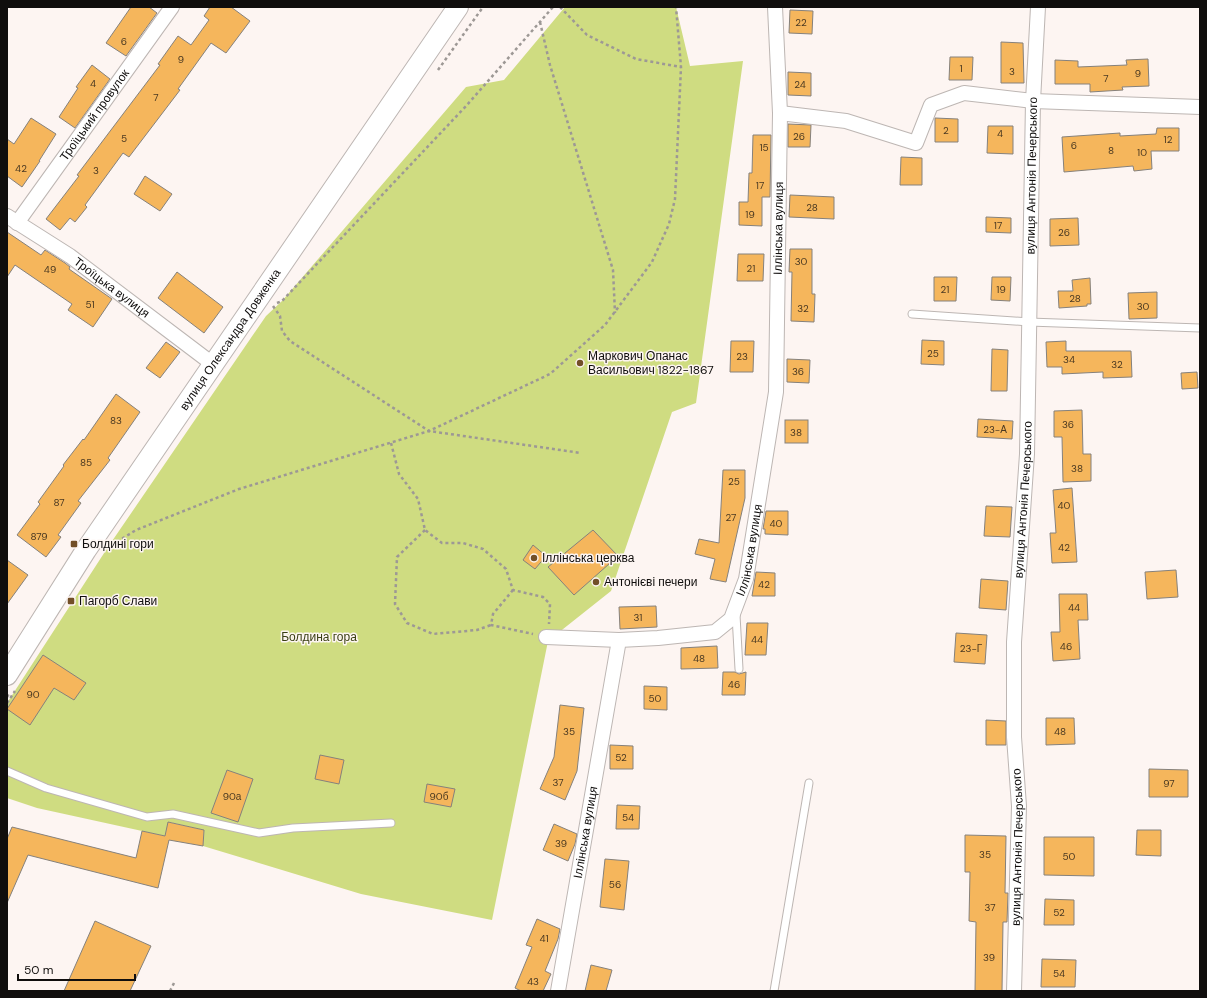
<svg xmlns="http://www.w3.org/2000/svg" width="1207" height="998" viewBox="0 0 1207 998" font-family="'DM Sans',sans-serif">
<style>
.green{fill:#cfdc81}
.building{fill:#f5b65c;stroke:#85817c}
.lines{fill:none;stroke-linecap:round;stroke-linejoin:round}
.service-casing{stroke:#bdb6b3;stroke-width:9}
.minor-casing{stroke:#bdb6b3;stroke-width:16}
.secondary-casing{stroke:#bdb6b3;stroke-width:22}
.path{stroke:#9d9895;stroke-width:2.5;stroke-dasharray:3 3;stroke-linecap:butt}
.service{stroke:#fff;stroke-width:7}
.minor{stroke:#fff;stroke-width:14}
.secondary{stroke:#fff;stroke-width:20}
.poi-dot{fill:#724f28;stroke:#fdf5f2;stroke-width:1.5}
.labels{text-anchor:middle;stroke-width:3;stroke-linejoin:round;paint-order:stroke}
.number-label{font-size:10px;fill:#493821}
.street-label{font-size:12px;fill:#100e0d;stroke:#fdf5f2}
.poi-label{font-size:12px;fill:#100e0d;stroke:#fdf5f2;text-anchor:start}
.park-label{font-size:12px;fill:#3a3f14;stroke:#fdf5f2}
</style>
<rect width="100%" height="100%" fill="#fdf5f2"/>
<!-- green -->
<path class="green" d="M565 7H676L690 66 743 61 696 403 672 412 611 591 548 641 492 920 361 894 203 846 204 830 169 822 165 836 37 808 7 798V703L108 547 266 316 282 301 466 87 504 80Z"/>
<!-- building -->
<g class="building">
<path d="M131 7H149L157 13 126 56 106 43Z"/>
<path d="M210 7H231L250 21 226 53 211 43 178 89 180 90 129 157 123 153 85 205 87 207 75 222 70 218 60 230 46 219 79 176 77 175 160 65 158 64 178 36 191 45 209 20 204 16Z"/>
<path d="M790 10 813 11 812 34 789 33Z"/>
<path d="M1001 42 1023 43 1024 83H1001Z"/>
<path d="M950 57H973L972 80H949Z"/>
<path d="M1148 59 1149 86 1122 87 1123 90 1090 92V84H1055V60L1078 61V67L1127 65 1126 60Z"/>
<path d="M92 65 110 79 75 128 59 117 78 88 76 87Z"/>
<path d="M788 72 811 73V96L788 95Z"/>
<path d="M31 118 56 134 39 161H40L22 187 7 176V139L14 144Z"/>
<path d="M935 118 958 119V142H935Z"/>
<path d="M788 124 811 125 810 147H788Z"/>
<path d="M988 126H1013V154L987 153Z"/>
<path d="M1157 128H1179V151H1151L1152 169 1134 171 1133 166 1064 172 1062 137 1120 133V136L1156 134Z"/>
<path d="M753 135H771L770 197H762V226L739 225V202H748L749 173H752Z"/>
<path d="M901 157 922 158V185H900Z"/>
<path d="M145 176 172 194 160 211 134 194Z"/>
<path d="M790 195 834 197V219L789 217Z"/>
<path d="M986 217 1011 218V233L986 232Z"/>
<path d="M1078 218 1079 245 1050 246V219Z"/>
<path d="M7 232 41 255 45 250 65 263 70 267 69 269 112 299 93 327 68 310 72 304 15 265 7 277Z"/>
<path d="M790 249H812V294H815L814 322 791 321 792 272H789Z"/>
<path d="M738 254H764L763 281H737Z"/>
<path d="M177 272 223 307 204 333 158 298Z"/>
<path d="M934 277H957L956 301H934Z"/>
<path d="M992 277H1011L1010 301 991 300Z"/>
<path d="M1090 278 1091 304H1087V306L1059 308 1058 291H1073L1072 280Z"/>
<path d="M1157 292V318L1129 319 1128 293Z"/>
<path d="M922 340 944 341V365L921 364Z"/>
<path d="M731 341H754L753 372H730Z"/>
<path d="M1066 341V351H1131L1132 377 1103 378V372L1062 374V367H1047L1046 342Z"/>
<path d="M166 342 180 352 160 378 146 368Z"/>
<path d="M992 349 1008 350 1007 391H991Z"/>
<path d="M787 359 810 360 809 383 787 382Z"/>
<path d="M1197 372 1198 388 1182 389 1181 373Z"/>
<path d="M116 394 140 412 108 458 110 460 78 501 81 503 58 535 61 537 46 557 17 535 40 504 38 502 64 466 63 465 83 439 84 440Z"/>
<path d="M1082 410 1083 454H1091V481L1063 482 1062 437H1054V411Z"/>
<path d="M978 419 1013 421 1012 439 977 437Z"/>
<rect x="785" y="420" width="23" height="23"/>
<path d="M723 470H745V498L726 582 710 579 715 559 695 554 699 539 719 543Z"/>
<path d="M1072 488 1077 562 1052 563 1050 533H1056L1053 490Z"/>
<path d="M986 506 1012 507 1010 537 984 536Z"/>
<path d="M766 511H788V535L765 534V529H763Z"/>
<path d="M593 530 618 556 574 595 548 567Z"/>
<path d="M533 545 546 556 535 569 523 560Z"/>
<path d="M7 560 28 575 7 604Z"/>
<path d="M1176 570 1178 597 1147 599 1145 572Z"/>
<path d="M756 572 775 573V596H752Z"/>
<path d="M981 579 1008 581 1006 610 979 608Z"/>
<path d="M1059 594H1087L1088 620H1078L1080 659 1053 661 1051 632H1060Z"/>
<path d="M656 606 657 627 620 629 619 607Z"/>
<path d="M747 623H768L766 655H745Z"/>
<path d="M956 633 987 635 985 664 954 662Z"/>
<path d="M717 646 718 668 681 669V648Z"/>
<path d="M43 655 86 683 74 700 54 688 30 725 7 709Z"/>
<path d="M723 672H735L739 674 746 672 745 695H722Z"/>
<path d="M644 686 667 687V710L644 709Z"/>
<path d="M560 705 584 708 577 771 565 800 540 789 554 757Z"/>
<path d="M1046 718H1074L1075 744 1046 745Z"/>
<path d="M986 720 1006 721V745H986Z"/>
<path d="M610 745 633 746V769H610Z"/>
<path d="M320 755 344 760 339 784 315 779Z"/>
<path d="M1149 769 1188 770V797H1149Z"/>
<path d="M227 770 253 779 238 822 211 813Z"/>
<path d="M427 784 455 789 451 807 424 802Z"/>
<path d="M617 805 640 806 639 829H616Z"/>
<path d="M168 822 204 830 203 846 169 840 158 888 28 855 7 903V839L12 827 136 858 142 831 165 836Z"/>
<path d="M554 824 577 834 575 844 568 861 543 850Z"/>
<path d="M1137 830H1161V856L1136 855Z"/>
<path d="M965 835 1006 836 1005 893H1008L1007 922H1003L1002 991H975L976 922 969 921 970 872H965Z"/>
<path d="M1044 837H1094V876L1044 875Z"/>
<path d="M605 859 629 861 624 910 600 907Z"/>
<path d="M1045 899 1074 900V925H1044Z"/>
<path d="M537 919 560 929 558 939 545 971 551 974 543 991H521L515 988 532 947 526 945Z"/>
<path d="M95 921 151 946 130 991H64Z"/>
<path d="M1042 959 1076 960 1075 987H1041Z"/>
<path d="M591 965 612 970 606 991H585Z"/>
</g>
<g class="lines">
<defs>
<g id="service">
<path d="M912 314 1029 322 1200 328"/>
<path d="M736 615 739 669"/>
<path d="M7 771 46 788 147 817 173 814 259 833 293 828 391 823"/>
<path d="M774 991 809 783"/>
</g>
<g id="minor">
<path d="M780 113 846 121 916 143 931 105 964 93 1033 101 1200 107"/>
<path id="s1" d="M7 216 70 256 214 365"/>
<path id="s2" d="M17 223 172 7"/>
<path d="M546 637 619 640"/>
<path id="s3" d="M558 991 619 640 658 638 715 632 731 619 746 579 776 392 780 113 775 7"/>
<path id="s4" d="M1014 991 1019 806 1014 737V642L1027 454 1033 101 1038 7"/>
</g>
<g id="secondary">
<path id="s5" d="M7 675 86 550 458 7"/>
</g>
</defs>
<!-- service casing -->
<use href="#service" class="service-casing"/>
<!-- minor casing -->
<use href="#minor" class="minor-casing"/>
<!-- secondary casing -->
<use href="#secondary" class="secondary-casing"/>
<!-- path -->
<g class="path">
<path d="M560 7 587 35 636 59 681 67"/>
<path d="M540 22 550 65 613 270 615 313"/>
<path d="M438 70 483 7"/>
<path d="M277 303 282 301 467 105 553 7"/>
<path d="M273 306 280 316 282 331 290 341 429 431 550 374 605 325 652 262 669 224 675 199 681 67 676 7"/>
<path d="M391 443 399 474 418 499 425 530 442 543H463L483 549 506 569 513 590 543 597 550 604 549 624"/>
<path d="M425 530 397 557 395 604 407 623 433 634 477 630 491 625"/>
<path d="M112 545 136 530 239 489 429 431 581 453"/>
<path d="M513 590 493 614 491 625 533 634"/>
<path d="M7 697 10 692"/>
<path d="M7 703 15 691"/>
<path d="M170 991 174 983"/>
</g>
<!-- service -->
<use href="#service" class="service"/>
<!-- minor -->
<use href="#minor" class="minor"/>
<!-- secondary -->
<use href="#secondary" class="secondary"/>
</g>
<!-- markers -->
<g class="poi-dot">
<circle cx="580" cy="363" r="4"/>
<rect x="70" y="540" width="8" height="8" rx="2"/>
<circle cx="534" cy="558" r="4"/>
<circle cx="596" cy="582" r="4"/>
<rect x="67" y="597" width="8" height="8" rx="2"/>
</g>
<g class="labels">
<!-- number labels -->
<g class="number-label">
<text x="801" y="26">22</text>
<text x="124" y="45">6</text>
<text x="181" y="63">9</text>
<text x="961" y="72">1</text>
<text x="1012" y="75">3</text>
<text x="1138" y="77">9</text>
<text x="1106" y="82">7</text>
<text x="93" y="87">4</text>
<text x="800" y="88">24</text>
<text x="156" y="101">7</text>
<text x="946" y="134">2</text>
<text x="1000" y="137">4</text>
<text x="799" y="140">26</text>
<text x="124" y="142">5</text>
<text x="1168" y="143">12</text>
<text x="1074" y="149">6</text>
<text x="764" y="151">15</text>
<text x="1111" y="154">8</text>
<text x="1142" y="156">10</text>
<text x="21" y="172">42</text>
<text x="96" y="174">3</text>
<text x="760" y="189">17</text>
<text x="812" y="211">28</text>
<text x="750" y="218">19</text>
<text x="998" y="229">17</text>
<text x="1064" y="236">26</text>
<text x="801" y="265">30</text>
<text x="751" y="272">21</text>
<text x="50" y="273">49</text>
<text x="945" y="293">21</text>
<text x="1001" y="293">19</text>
<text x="1075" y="302">28</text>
<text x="90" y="308">51</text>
<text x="1143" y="310">30</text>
<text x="803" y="312">32</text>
<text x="933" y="357">25</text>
<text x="742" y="360">23</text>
<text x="1069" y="363">34</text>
<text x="1117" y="368">32</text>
<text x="798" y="375">36</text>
<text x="116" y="424">83</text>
<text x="1068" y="428">36</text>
<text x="995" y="433">23-А</text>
<text x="796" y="436">38</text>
<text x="86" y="466">85</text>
<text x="1077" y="472">38</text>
<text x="734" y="485">25</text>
<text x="59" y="506">87</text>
<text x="1064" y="509">40</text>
<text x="731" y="521">27</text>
<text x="776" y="527">40</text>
<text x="39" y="540">879</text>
<text x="1064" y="551">42</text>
<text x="764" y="588">42</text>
<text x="1074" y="611">44</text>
<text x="638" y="621">31</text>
<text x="757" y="643">44</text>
<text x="1066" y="650">46</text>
<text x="971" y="652">23-Г</text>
<text x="699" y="662">48</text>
<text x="734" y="688">46</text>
<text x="33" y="698">90</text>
<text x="655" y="702">50</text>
<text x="569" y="735">35</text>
<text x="1060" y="735">48</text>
<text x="621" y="761">52</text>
<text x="558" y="786">37</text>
<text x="1169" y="787">97</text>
<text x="232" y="800">90а</text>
<text x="439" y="800">90б</text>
<text x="628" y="821">54</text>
<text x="561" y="847">39</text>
<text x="985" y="858">35</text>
<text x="1069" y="860">50</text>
<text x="615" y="888">56</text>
<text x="990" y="911">37</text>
<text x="1059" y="916">52</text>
<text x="544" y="942">41</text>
<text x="989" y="961">39</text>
<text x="1059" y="977">54</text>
<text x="533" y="985">43</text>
</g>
<!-- street labels -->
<g class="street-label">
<text dy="4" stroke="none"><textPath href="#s2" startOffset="133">Троїцький провулок</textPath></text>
<text dy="4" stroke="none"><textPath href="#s4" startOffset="816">вулиця Антонія Печерського</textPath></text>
<text dy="4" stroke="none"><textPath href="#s3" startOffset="869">Іллінська вулиця</textPath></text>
<text dy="4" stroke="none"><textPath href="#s1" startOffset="127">Троїцька вулиця</textPath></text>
<text dy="4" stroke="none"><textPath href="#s5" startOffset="403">вулиця Олександра Довженка</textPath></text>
<text dy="4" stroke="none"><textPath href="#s4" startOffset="492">вулиця Антонія Печерського</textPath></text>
<text dy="4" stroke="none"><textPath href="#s3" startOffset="545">Іллінська вулиця</textPath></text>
<text dy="4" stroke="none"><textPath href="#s3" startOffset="161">Іллінська вулиця</textPath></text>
<text dy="4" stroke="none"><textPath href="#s4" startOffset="144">вулиця Антонія Печерського</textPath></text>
</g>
<!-- poi labels -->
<g class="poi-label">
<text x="588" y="360">Маркович Опанас<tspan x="588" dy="14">Васильович 1822-1867</tspan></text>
<text x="82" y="548">Болдині гори</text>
<text x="542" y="562">Іллінська церква</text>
<text x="604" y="586">Антонієві печери</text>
<text x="79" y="605">Пагорб Слави</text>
</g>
<!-- park labels -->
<g class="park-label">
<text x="319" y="641">Болдина гора</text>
</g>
</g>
<!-- border -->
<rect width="1207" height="998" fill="none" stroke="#100e0d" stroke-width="16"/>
<!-- scale -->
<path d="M18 974v6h117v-6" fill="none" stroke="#100e0d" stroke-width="2"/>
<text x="24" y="974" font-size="12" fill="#100e0d" stroke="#fdf5f2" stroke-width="3" paint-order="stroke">50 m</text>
</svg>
